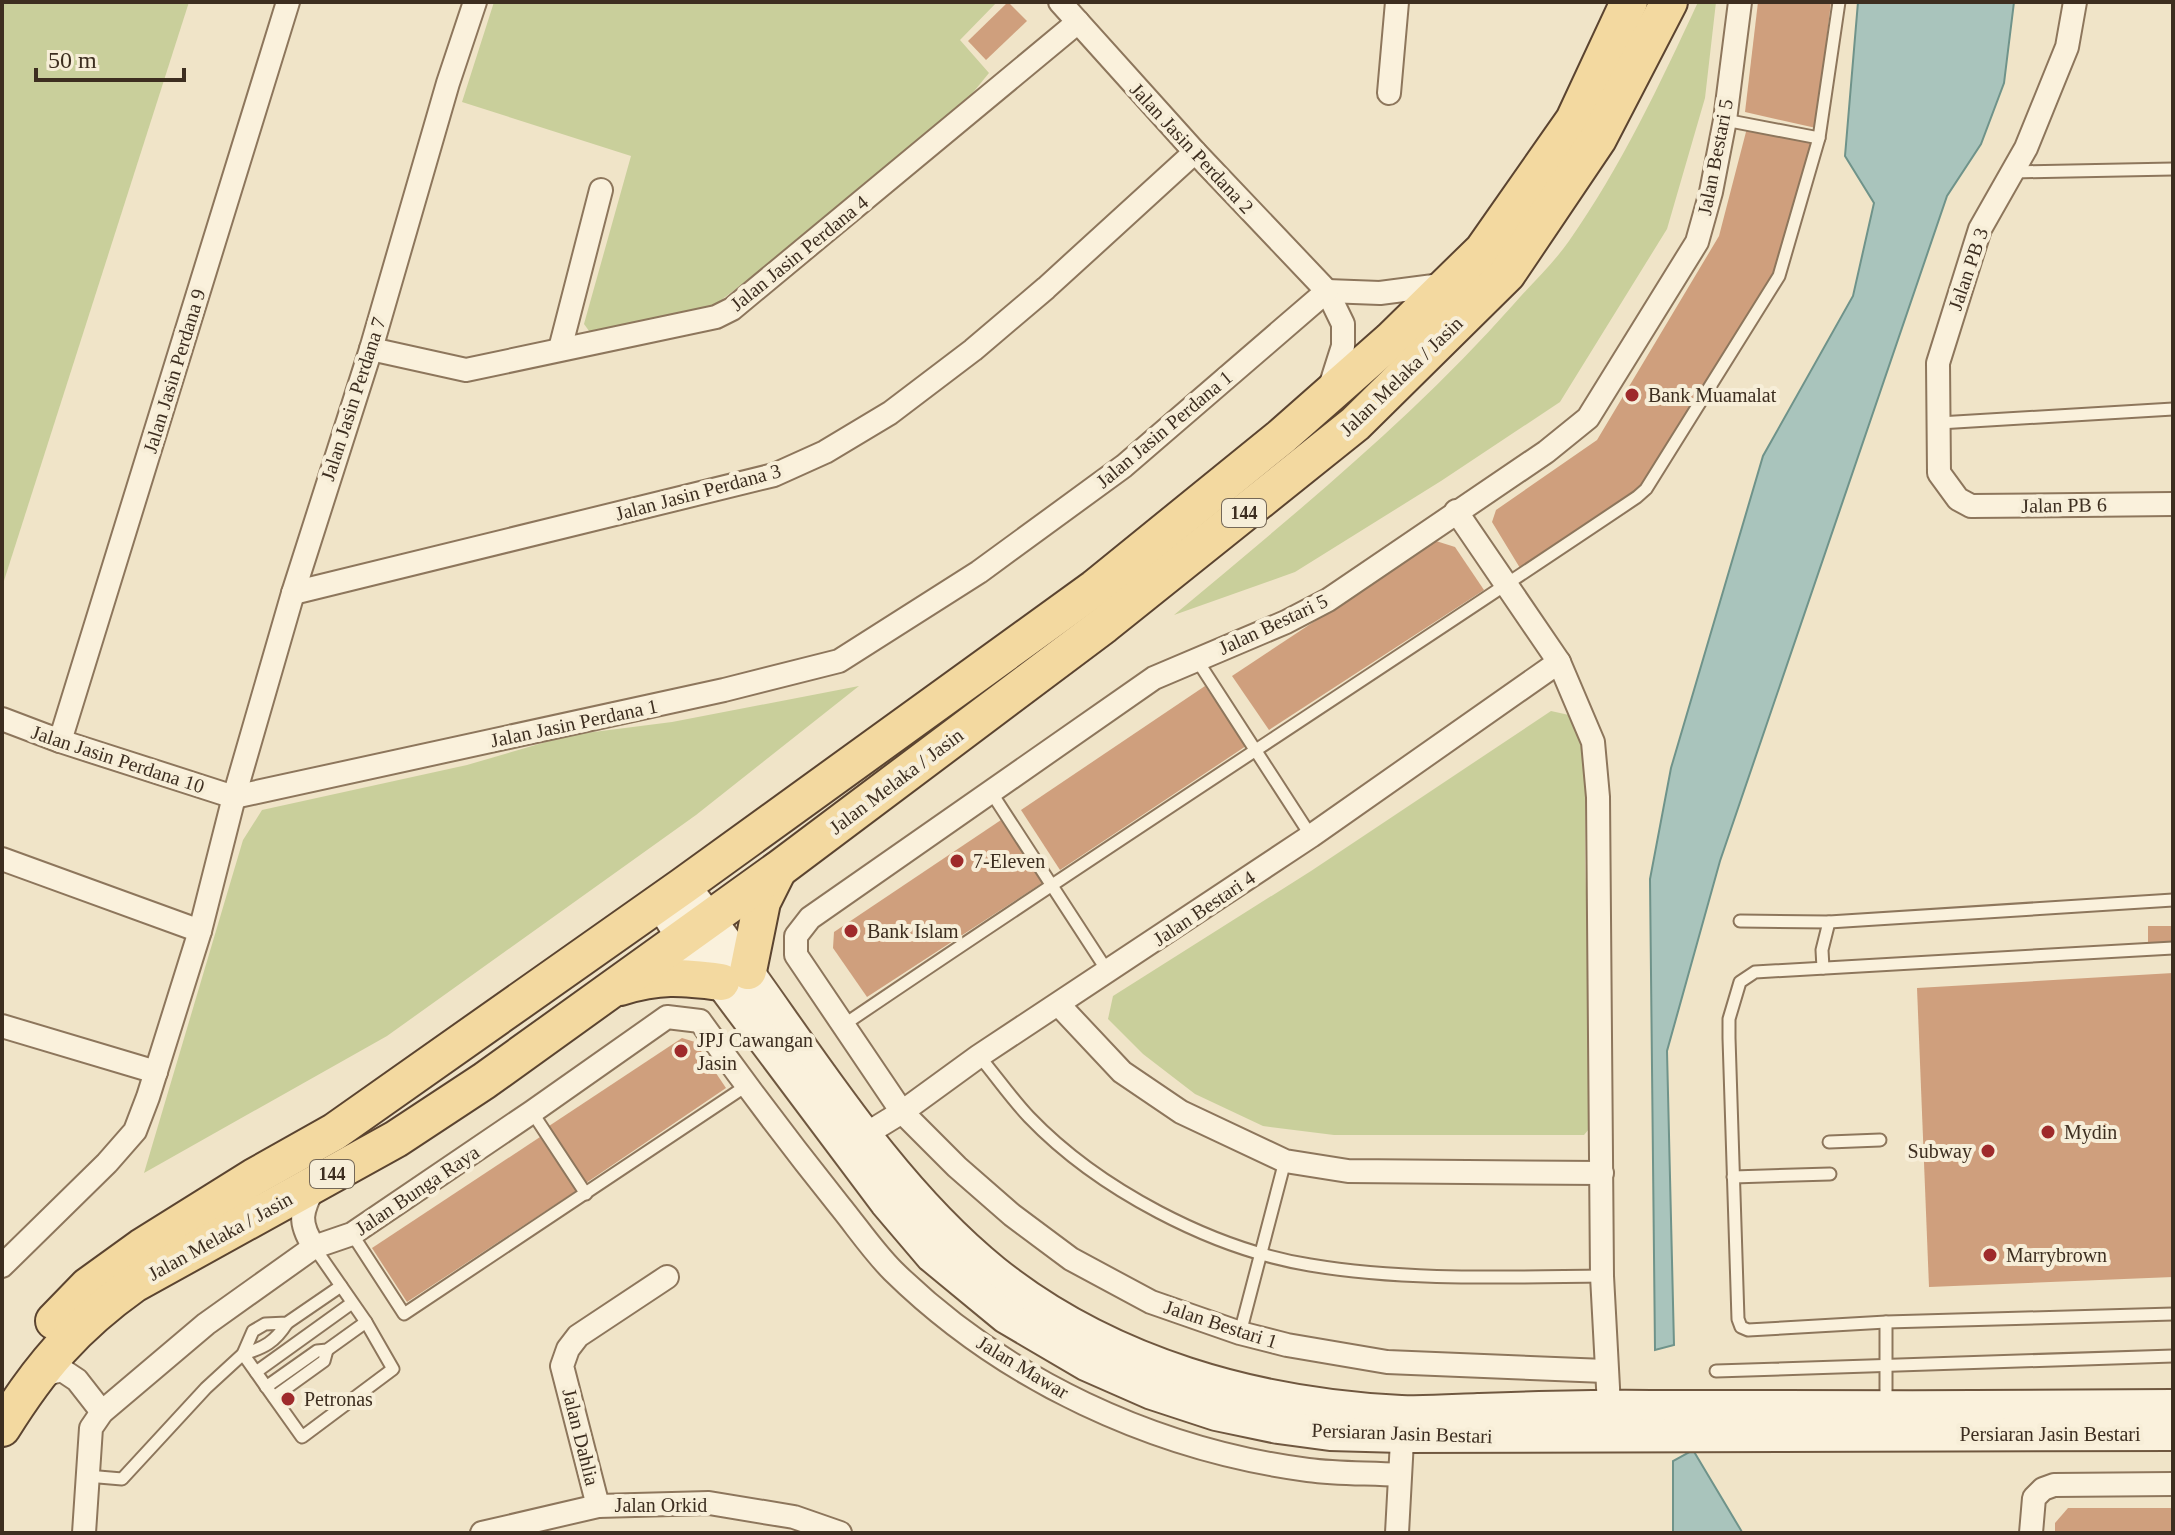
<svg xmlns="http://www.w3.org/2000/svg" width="2175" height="1535" viewBox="0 0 2175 1535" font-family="Georgia,serif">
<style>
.green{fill:#c9cf9b}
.water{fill:#a9c4bc;stroke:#6f938a;stroke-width:2}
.building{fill:#cf9f7d}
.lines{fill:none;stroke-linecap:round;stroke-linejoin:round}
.lane-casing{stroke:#8d765c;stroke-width:15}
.street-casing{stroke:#8d765c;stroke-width:26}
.secondary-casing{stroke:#6f573f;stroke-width:36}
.primary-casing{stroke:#5b4430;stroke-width:40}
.lane{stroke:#faf1dc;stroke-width:11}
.street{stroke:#faf1dc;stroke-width:22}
.secondary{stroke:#faf1dc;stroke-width:32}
.primary{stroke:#f3d9a0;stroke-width:36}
.poi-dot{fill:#9e2a2b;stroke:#f7eed8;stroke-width:3}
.labels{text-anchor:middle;stroke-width:8;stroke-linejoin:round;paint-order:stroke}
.shield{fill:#f7eed8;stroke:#756857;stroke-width:2}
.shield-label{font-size:18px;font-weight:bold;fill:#3d2e20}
.street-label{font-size:20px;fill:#3d2e20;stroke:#f7eed8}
.poi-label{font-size:20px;fill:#3d2e20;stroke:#f7eed8;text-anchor:start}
</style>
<rect width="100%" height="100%" fill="#f0e4c8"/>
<!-- green -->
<g class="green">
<path d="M2 2H189L2 587Z"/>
<path d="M494 2H997L960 40 989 73 971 95 848 204 712 307 592 335 584 324 631 156 462 102Z"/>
<path d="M1698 2H1716L1705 98 1667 229 1560 402 1441 481 1295 572 1174 615C1291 517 1412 419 1513 305 1531 284 1553 264 1569 241 1621 167 1660 84 1698 2Z"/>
<path d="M859 686 696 815 387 1036 144 1173 243 840 262 810 467 765 570 735 672 722Z"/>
<path d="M1551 711 1569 715 1585 740V863L1594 1123 1584 1135H1334L1263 1126 1195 1094 1143 1054 1108 1019 1113 996 1311 871Z"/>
</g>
<!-- water -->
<g class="water">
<path d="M1858 2H2014L2004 83 1981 144 1947 196 1720 861 1667 1051 1674 1345 1655 1350 1650 879 1671 768 1763 456 1853 296 1874 203 1845 156Z"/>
<path d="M1693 1450 1742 1532 1743 1533H1673V1461Z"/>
</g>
<!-- building -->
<g class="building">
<path d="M1008 2 1027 21 986 60 968 41Z"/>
<path d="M1758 2H1831L1816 128 1745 112Z"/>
<path d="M1747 128 1813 144 1776 273 1645 486 1520 568 1492 522 1496 510 1597 440 1719 236Z"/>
<path d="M1436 541 1455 547 1484 590 1269 730 1232 676Z"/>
<path d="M1205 686 1246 746 1060 870 1021 810Z"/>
<path d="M1001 820 1042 883 867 997 833 948 834 932Z"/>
<path d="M2148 926H2173V944L2148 945Z"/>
<path d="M2173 973V1277L1929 1287 1917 988Z"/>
<path d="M682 1038 695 1042 726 1088 586 1183 549 1126Z"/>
<path d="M540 1137 576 1191 407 1302 372 1248Z"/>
<path d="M2068 1508H2173V1533H2055V1523Z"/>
</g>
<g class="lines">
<defs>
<g id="lane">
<path d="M1725 120 1819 138"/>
<path d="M2014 172 2173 169"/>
<path d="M1939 423 2173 409"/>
<path d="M1197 660 1311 836"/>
<path d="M991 792 1108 972"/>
<path d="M1740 921 1829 922 2173 900"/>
<path d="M2173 948 1755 972 1740 982 1729 1019V1038L1738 1319 1741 1327 1748 1330 1886 1322 2173 1314"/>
<path d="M1823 968 1822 950 1829 922"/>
<path d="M845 1024C1107 846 1374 674 1637 497L1646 489 1779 276 1819 138 1839 2"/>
<path d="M979 1056C996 1076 1011 1098 1029 1117 1098 1189 1212 1249 1310 1265 1406 1281 1505 1277 1602 1276"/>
<path d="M532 1112 586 1194"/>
<path d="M1829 1142 1880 1140"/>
<path d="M1733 1177 1830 1174"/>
<path d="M352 1234 404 1314 746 1086"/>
<path d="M287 1323C275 1342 264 1348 243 1354L302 1437 393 1369 366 1322 314 1247"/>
<path d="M1240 1333 1285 1161"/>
<path d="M1716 1371 2173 1356"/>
<path d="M256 1372 352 1303"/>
<path d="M266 1387 317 1351 327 1350 366 1322"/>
<path d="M274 1397 324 1361 327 1350"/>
<path d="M1886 1406V1322"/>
<path d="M87 1476 122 1479 206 1388 243 1354 253 1331 265 1324 287 1323 341 1286"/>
</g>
<g id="street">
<path d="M1060 2 1195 152 1327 291 1343 324V346L1329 390"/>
<path d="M2075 2 2067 47 2026 148 1980 229 1938 363 1939 473 1958 499 1971 506 2173 504"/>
<path d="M1389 93 1397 2"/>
<path d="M1327 291 1380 293 1449 284"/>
<path d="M371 349 466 370 716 317 732 309 1078 22"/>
<path d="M560 349 601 190"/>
<path d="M1456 511 1559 662 1593 742 1598 797 1602 1276 1609 1406"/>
<path d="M293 593 774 475 825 452 890 413 973 350 1046 288 1195 152"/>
<path d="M2 719 60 741 234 797"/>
<path d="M60 741 288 2"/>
<path d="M234 797 724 690 839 661 979 572 1124 466 1327 291"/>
<path d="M2 859 200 931"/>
<path d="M1059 1005 1122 1072 1181 1112 1285 1161 1348 1171 1602 1173"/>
<path d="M2 1026 156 1072"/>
<path d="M853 1142 902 1112 979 1056 1311 836 1559 662"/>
<path d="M314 1247C298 1222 301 1212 314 1187"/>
<path d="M2 1266 107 1163 135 1131 148 1097 200 931 234 797 293 593 371 349 448 83 475 2"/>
<path d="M1605 1371 1387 1362 1287 1345 1240 1333 1151 1302 1071 1259 1012 1215 957 1167 902 1112 796 955V936L810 918 1154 678 1286 622 1328 600 1546 452 1588 418 1697 242 1711 192 1725 120 1740 2"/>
<path d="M38 1376 62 1370 77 1380 102 1412"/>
<path d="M598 1506 562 1366 568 1349 578 1336 667 1277"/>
<path d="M84 1533 91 1428 102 1412 206 1324 314 1247 352 1234 532 1112 667 1017 700 1021C745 1084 791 1145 839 1205 857 1227 873 1251 893 1271 1004 1380 1155 1450 1308 1470 1338 1474 1369 1473 1399 1475"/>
<path d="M482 1533 598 1506 709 1503 794 1517 840 1533"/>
<path d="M1397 1533 1403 1422"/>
<path d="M2031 1533 2034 1498 2043 1489 2054 1485 2173 1484"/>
</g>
<g id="secondary">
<path d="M683 886C783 1010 870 1172 994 1272 1109 1364 1257 1405 1401 1412 1427 1413 1453 1411 1478 1410 1536 1408 1593 1406 1650 1407 1824 1408 1999 1407 2173 1406"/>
<path d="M660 901 682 936 721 982 886 1202 932 1256 1006 1317 1086 1364 1152 1393 1216 1414 1278 1427 1330 1434 1402 1436 2173 1434"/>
</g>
<g id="primary">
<path d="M748 971 762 902 778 870"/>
<path d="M620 987C660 975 680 977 721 982"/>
<path d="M54 1321 88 1286 142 1247 254 1177 334 1132 683 886 1095 588 1281 437 1391 340 1483 250 1574 120 1629 2"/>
<path d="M2 1428C40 1367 75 1326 134 1284L396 1139 484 1081 779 869 1104 625 1355 424 1507 274 1598 139 1669 2"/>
</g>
</defs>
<!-- lane casing -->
<use href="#lane" class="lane-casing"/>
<!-- street casing -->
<use href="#street" class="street-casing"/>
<!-- secondary casing -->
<use href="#secondary" class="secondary-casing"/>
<!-- primary casing -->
<use href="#primary" class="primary-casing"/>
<!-- lane -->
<use href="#lane" class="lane"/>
<!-- street -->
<use href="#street" class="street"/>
<!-- secondary -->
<use href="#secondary" class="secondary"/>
<!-- primary -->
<use href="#primary" class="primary"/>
</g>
<!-- markers -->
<g class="poi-dot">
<circle cx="1632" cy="395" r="8"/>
<circle cx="957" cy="861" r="8"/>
<circle cx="851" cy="931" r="8"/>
<circle cx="681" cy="1051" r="8"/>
<circle cx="2048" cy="1132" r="8"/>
<circle cx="1988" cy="1151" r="8"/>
<circle cx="1990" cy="1255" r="8"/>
<circle cx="288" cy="1399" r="8"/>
</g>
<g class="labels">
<!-- shield labels -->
<g class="shield">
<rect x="1222" y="499" width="44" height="28" rx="6"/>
<rect x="310" y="1160" width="44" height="28" rx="6"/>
</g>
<g class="shield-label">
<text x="1244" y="519">144</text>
<text x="332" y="1180">144</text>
</g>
<!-- street labels -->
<g class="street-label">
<text transform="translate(1192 148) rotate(47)" y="7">Jalan Jasin Perdana 2</text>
<text transform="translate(1715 157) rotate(-79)" y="7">Jalan Bestari 5</text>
<text transform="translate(799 253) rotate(-39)" y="7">Jalan Jasin Perdana 4</text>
<text transform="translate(1968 269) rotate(-71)" y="7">Jalan PB 3</text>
<text transform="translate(174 371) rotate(-73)" y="7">Jalan Jasin Perdana 9</text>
<text transform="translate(1401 376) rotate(-44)" y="7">Jalan Melaka / Jasin</text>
<text transform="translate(353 399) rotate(-72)" y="7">Jalan Jasin Perdana 7</text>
<text transform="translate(1164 429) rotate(-40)" y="7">Jalan Jasin Perdana 1</text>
<text transform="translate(698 492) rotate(-15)" y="7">Jalan Jasin Perdana 3</text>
<text transform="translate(2064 505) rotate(-1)" y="7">Jalan PB 6</text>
<text transform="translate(1273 624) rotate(-25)" y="7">Jalan Bestari 5</text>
<text transform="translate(574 723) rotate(-12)" y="7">Jalan Jasin Perdana 1</text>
<text transform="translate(118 759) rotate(18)" y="7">Jalan Jasin Perdana 10</text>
<text transform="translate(896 781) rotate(-37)" y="7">Jalan Melaka / Jasin</text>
<text transform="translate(1204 908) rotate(-34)" y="7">Jalan Bestari 4</text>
<text transform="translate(417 1190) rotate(-34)" y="7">Jalan Bunga Raya</text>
<text transform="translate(220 1236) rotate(-29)" y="7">Jalan Melaka / Jasin</text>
<text transform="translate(1221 1324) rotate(18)" y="7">Jalan Bestari 1</text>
<text transform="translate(1023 1367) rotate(31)" y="7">Jalan Mawar</text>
<text transform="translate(1402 1433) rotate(2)" y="7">Persiaran Jasin Bestari</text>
<text x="2050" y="1441">Persiaran Jasin Bestari</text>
<text transform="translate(581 1437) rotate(76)" y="7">Jalan Dahlia</text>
<text x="661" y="1512">Jalan Orkid</text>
</g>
<!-- poi labels -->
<g class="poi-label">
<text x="1648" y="402">Bank Muamalat</text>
<text x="973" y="868">7-Eleven</text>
<text x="867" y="938">Bank Islam</text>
<text x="697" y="1047">JPJ Cawangan<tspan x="697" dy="23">Jasin</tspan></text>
<text x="2064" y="1139">Mydin</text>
<text x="1972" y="1158" text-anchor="end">Subway</text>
<text x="2006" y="1262">Marrybrown</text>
<text x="304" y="1406">Petronas</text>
</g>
</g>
<!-- border -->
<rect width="2175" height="1535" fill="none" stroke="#3d2e20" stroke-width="8"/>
<!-- scale -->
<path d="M36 68v12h148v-12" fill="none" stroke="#3d2e20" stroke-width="4"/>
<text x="48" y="68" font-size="24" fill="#3d2e20" stroke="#f7eed8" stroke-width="6" paint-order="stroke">50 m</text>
</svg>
